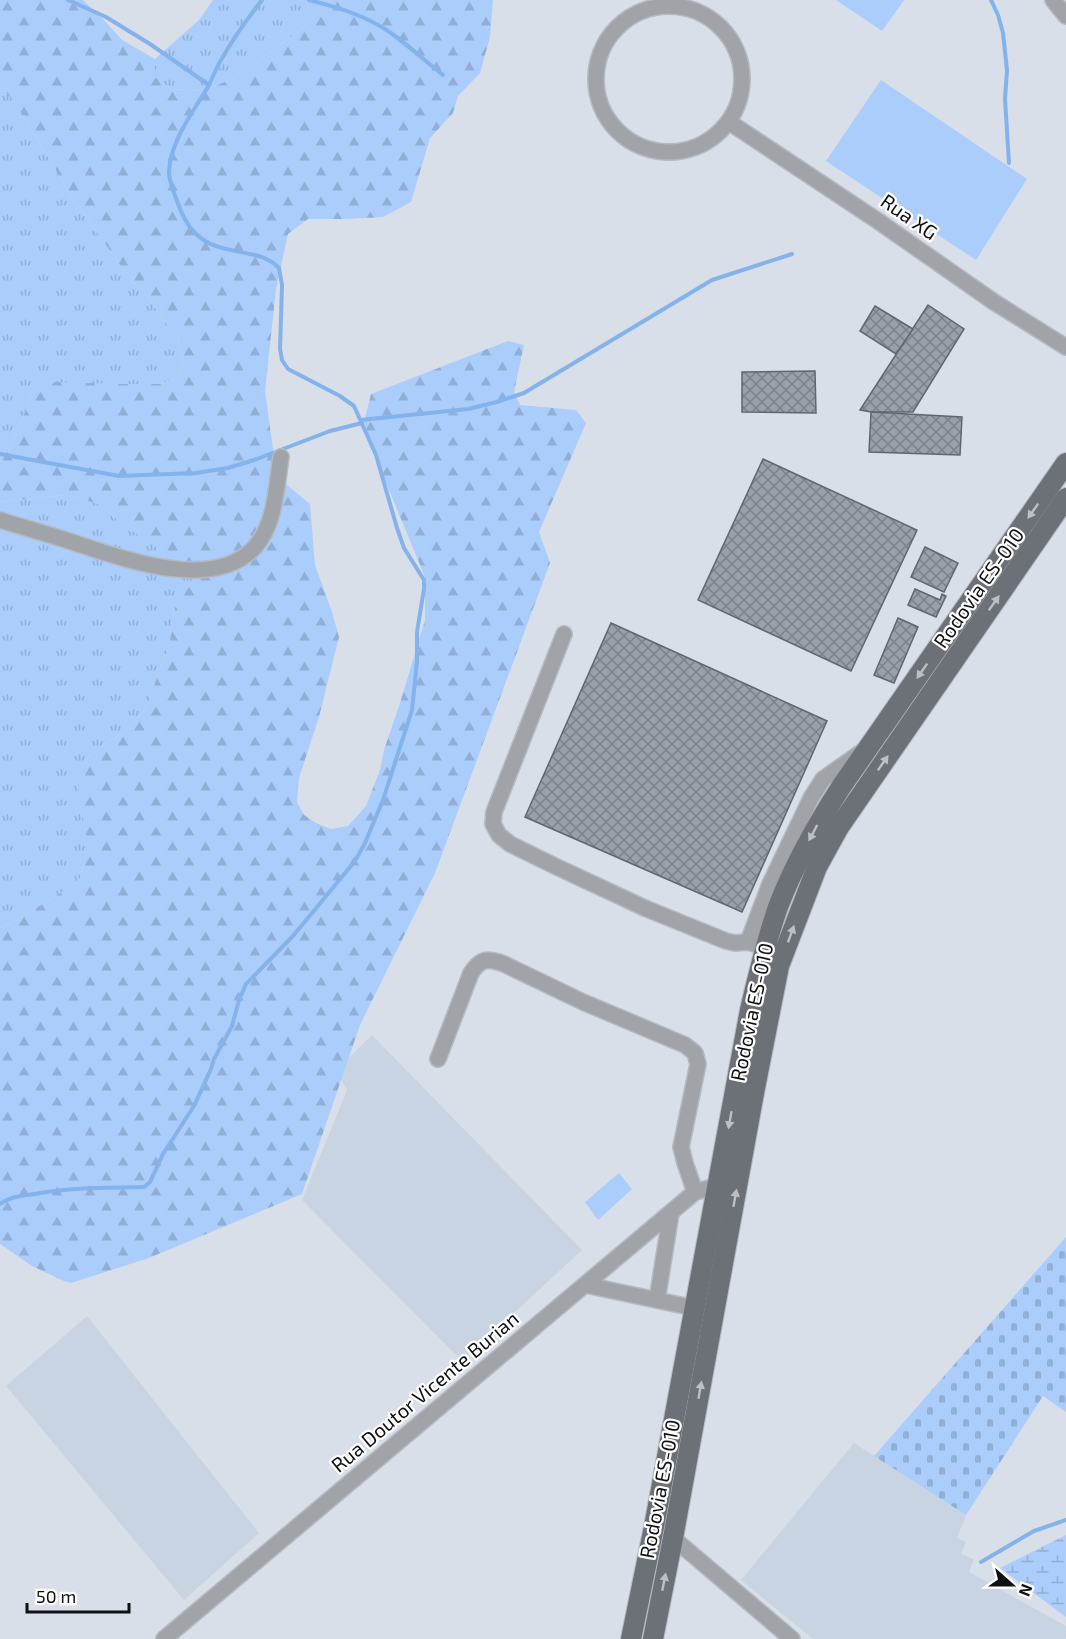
<svg xmlns="http://www.w3.org/2000/svg" width="1066" height="1639" viewBox="0 0 1066 1639" font-family="'Exo 2',sans-serif">
<style>
.built{fill:#c9d4e3}
.grass{fill:url(#grass-tufts)}
.forest{fill:url(#forest-firs)}
.wetland{fill:url(#wetland-marsh)}
.cemetery{fill:url(#cemetery-stones)}
.park{fill:#aacdfb}
.lines{fill:none;stroke-linecap:round;stroke-linejoin:round}
.stream{stroke:#84b2ec;stroke-width:4}
.building{fill:url(#building-cross-hatch);stroke:#61666e;stroke-width:1.5}
.minor-casing{stroke:#b4bac2;stroke-width:18}
.major-casing{stroke:#b4bac2;stroke-width:22}
.minor{stroke:#a0a3a7;stroke-width:15}
.major{stroke:#6c7178;stroke-width:20}
.oneway{fill:#bdbfc2}
.labels{text-anchor:middle;stroke-width:4.5;stroke-linejoin:round;paint-order:stroke}
.street-label{font-size:20px;fill:#0e1013;stroke:#fff}
</style>
<defs>
<pattern id="grass-tufts" width="24" height="20" patternUnits="userSpaceOnUse" patternTransform="scale(1.5)"><rect width="24" height="20" fill="#aacdfb"/><path d="M3 7l-1-3M5 7V3M7 7l1-3M15 17l-1-3M17 17v-4M19 17l1-3" fill="none" stroke="#91afd6"/></pattern>
<pattern id="forest-firs" width="22" height="20" patternUnits="userSpaceOnUse" patternTransform="scale(1.5)"><rect width="22" height="20" fill="#aacdfb"/><path d="M5 1l3.5 6h-7zM16 11l3.5 6h-7z" fill="#91afd6"/></pattern>
<pattern id="wetland-marsh" width="20" height="14" patternUnits="userSpaceOnUse" patternTransform="scale(1.5)"><rect width="20" height="14" fill="#aacdfb"/><path d="M1 5h8M5 5V1M11 12h8M15 12V8" fill="none" stroke="#91afd6"/></pattern>
<pattern id="cemetery-stones" width="16" height="16" patternUnits="userSpaceOnUse" patternTransform="scale(1.5)"><rect width="16" height="16" fill="#aacdfb"/><path d="M2 7V4a2 2 0 0 1 4 0v3zM10 15v-3a2 2 0 0 1 4 0v3z" fill="#91afd6"/></pattern>
<pattern id="building-cross-hatch" width="8" height="8" patternUnits="userSpaceOnUse" patternTransform="scale(1.5)"><rect width="8" height="8" fill="#99a0a8"/><path d="M0 0l8 8M0 8l8-8" fill="none" stroke="#7b8188"/></pattern>
</defs>
<rect width="100%" height="100%" fill="#d9dfe8"/>
<!-- built -->
<g class="built">
<path d="M372 1035 582 1250 462 1361 302 1200 347 1090 336 1071Z"/>
<path d="M87 1316 259 1533 184 1600 6 1386Z"/>
<path d="M854 1443 966 1515 957 1538 966 1542 961 1554 974 1559 969 1572 1066 1626V1637L1065 1639H813L741 1580Z"/>
</g>
<!-- grass -->
<g class="grass">
<path d="M213 0H331L297 33 232 79 202 91 171 89 155 77V59L199 20Z"/>
<path d="M0 85 18 107 72 197 123 269 148 297 164 321 178 337 183 359 180 376 161 384H119L33 391 11 448 0 459Z"/>
<path d="M65 495 99 504 126 527 191 565 195 579 176 604 171 625 170 646 162 662 147 707 130 728 108 742 83 762 85 820 88 847 79 881 16 921 0 928V502Z"/>
</g>
<!-- forest -->
<path class="forest" d="M0 0H83L103 19 122 40 155 59V77L171 89 202 91 232 79 297 33 331 0H493L490 37 480 73 458 96 453 113 430 138 411 202 383 217 348 219H308L288 234 276 289 265 391 275 464 281 480 310 504 315 565 332 612 339 637 319 717 299 778 297 802 304 815 316 823 331 829 348 826 366 806 380 770 384 750 401 700 425 620V577L382 473 364 422 371 394 508 341 524 345 514 392 520 405 576 410 586 423 539 532 550 563 435 873 360 1025 302 1194 149 1258 71 1283 64 1281 32 1266 0 1244V928L16 921 79 881 88 847 78 790 83 762 108 742 130 728 147 707 162 662 170 646 171 625 176 604 195 579 191 564 174 559 126 527 99 504 65 495 0 502V459L11 448 33 391 55 382 119 384H161L180 376 183 359 178 337 164 321 148 297 123 269 72 197 18 107 0 85Z"/>
<!-- wetland -->
<path class="wetland" d="M1066 1535V1617L1000 1568Z"/>
<!-- cemetery -->
<path class="cemetery" d="M1066 1237V1412L1043 1396 966 1515 874 1456Z"/>
<!-- park -->
<g class="park">
<path d="M836 0H904L882 31Z"/>
<path d="M881 80 1027 179 976 260 826 161Z"/>
<path d="M619 1173 632 1189 598 1220 585 1202Z"/>
</g>
<g class="lines">
<!-- stream -->
<g class="stream">
<path d="M68 0 106 17 150 44 209 85"/>
<path d="M309 0C337 7 367 16 391 33 409 46 425 61 443 75"/>
<path d="M991 0 998 15 1003 33 1007 70 1005 99 1009 163"/>
<path d="M361 420 468 409 497 402 524 393 712 280 792 254"/>
<path d="M0 454 119 476 196 473 228 468 257 459 330 431 362 423"/>
<path d="M0 1204C12 1195 26 1196 40 1193 74 1187 110 1188 144 1187L150 1182 163 1154 194 1106 211 1069 214 1059 232 1026 239 1000 246 984 293 936 355 861 365 843 383 800 412 710 417 661V632L424 589V580L404 548 397 528 376 455 354 406 340 396 288 369 282 360 280 349 282 285 279 268C258 246 221 258 196 234 185 223 181 212 176 198 173 190 169 181 169 172 170 141 194 111 209 85 213 77 216 68 221 60 233 39 247 19 262 0"/>
<path d="M981 1562 1034 1531 1066 1520"/>
</g>
</g>
<!-- building -->
<g class="building">
<path d="M928 305 964 329 913 412H871L860 410Z"/>
<path d="M875 306 913 329 896 354 860 331Z"/>
<path d="M815 371 816 413 742 412V372Z"/>
<path d="M871 412 962 417 960 455 869 452Z"/>
<path d="M763 459 917 530 851 671 698 600Z"/>
<path d="M925 547 958 563 944 592 911 577Z"/>
<path d="M915 589 940 600 942 594 946 596 936 617 908 605Z"/>
<path d="M898 618 918 627 894 683 874 675Z"/>
<path d="M611 623 827 721 742 912 525 817Z"/>
</g>
<g class="lines">
<defs>
<g id="minor">
<path d="M1053 0 1066 16"/>
<circle cx="669" cy="79" r="73"/>
<path d="M729 122 878 221 994 302 1066 347"/>
<path d="M0 520C22 527 44 533 66 540 116 556 211 594 254 548 276 524 276 487 281 457"/>
<path d="M564 634 494 812 493 824 499 835 510 844 559 868 647 909 726 941 735 943 748 942"/>
<path d="M755 944 748 942 770 884 811 798 823 779 863 751"/>
<path d="M438 1059 471 973C481 958 487 958 504 964L583 1002 685 1045 695 1053 698 1064 681 1147 685 1163 695 1192"/>
<path d="M586 1285 694 1308"/>
<path d="M657 1300 671 1213"/>
<path d="M673 1538 792 1639"/>
<path d="M164 1639 695 1192 717 1186"/>
</g>
<g id="major">
<path d="M631 1639 654 1527 750 1010C758 976 766 941 778 907 794 865 816 826 841 787L1066 463"/>
<path d="M653 1639 673 1538 754 1093 779 966 817 867 839 827 1066 498"/>
</g>
</defs>
<!-- minor casing -->
<use href="#minor" class="minor-casing"/>
<!-- major casing -->
<use href="#major" class="major-casing"/>
<!-- minor -->
<use href="#minor" class="minor"/>
<!-- major -->
<use href="#major" class="major"/>
</g>
<!-- one-way arrows -->
<defs><path id="oneway-solid" d="M-6-.8H1V-3.2L6.5 0L1 3.2V.8H-6Z" transform="scale(1.5)"/></defs>
<g class="oneway">
<use href="#oneway-solid" transform="translate(1033 511) rotate(125)"/>
<use href="#oneway-solid" transform="translate(994 603) rotate(-55)"/>
<use href="#oneway-solid" transform="translate(922 671) rotate(125)"/>
<use href="#oneway-solid" transform="translate(883 763) rotate(-55)"/>
<use href="#oneway-solid" transform="translate(813 833) rotate(118)"/>
<use href="#oneway-solid" transform="translate(791 934) rotate(-70)"/>
<use href="#oneway-solid" transform="translate(730 1120) rotate(100)"/>
<use href="#oneway-solid" transform="translate(735 1198) rotate(-80)"/>
<use href="#oneway-solid" transform="translate(700 1390) rotate(-80)"/>
<use href="#oneway-solid" transform="translate(664 1582) rotate(-79)"/>
</g>
<g class="labels">
<!-- street labels -->
<g class="street-label">
<text transform="translate(909 217) rotate(35)" y="7">Rua XG</text>
<text transform="translate(979 588) rotate(-55)" y="7">Rodovia ES-010</text>
<text transform="translate(752 1012) rotate(-78)" y="7">Rodovia ES-010</text>
<text transform="translate(425 1392) rotate(-40)" y="7">Rua Doutor Vicente Burian</text>
<text transform="translate(660 1489) rotate(-79)" y="7">Rodovia ES-010</text>
</g>
</g>
<!-- north arrow -->
<g transform="translate(1012 1585) rotate(111)" stroke="#ffffff" stroke-width="4.5" paint-order="stroke">
<path d="M0-4.5L10 22L0 15L-10 22Z" fill="#0e1013"/>
<text y="-9" font-size="16" font-weight="bold" text-anchor="middle" fill="#0e1013">N</text>
</g>
<!-- scale -->
<path d="M27 1603v9h102v-9" fill="none" stroke="#0e1013" stroke-width="3"/>
<text x="36" y="1603" font-size="18" fill="#0e1013" stroke="#ffffff" stroke-width="4.5" paint-order="stroke">50 m</text>
</svg>
